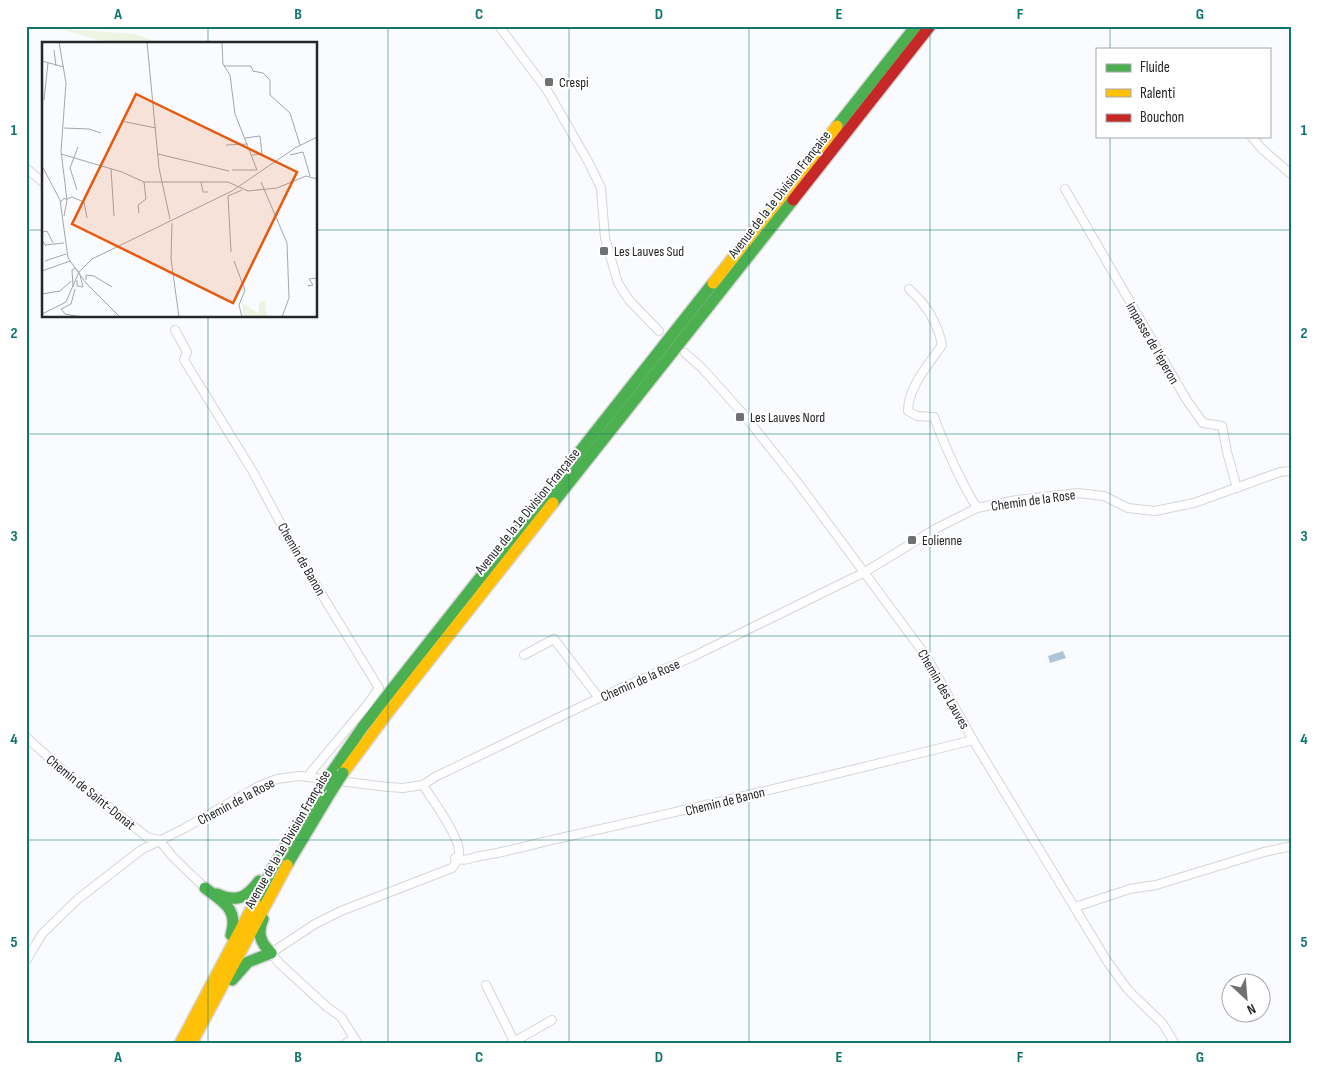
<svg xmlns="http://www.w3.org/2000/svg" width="1318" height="1070" viewBox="0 0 1318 1070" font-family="'Sofia Sans Condensed',sans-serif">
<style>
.green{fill:#edf5e2}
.water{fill:#adc4d8}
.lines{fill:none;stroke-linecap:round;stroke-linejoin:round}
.street-casing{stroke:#d5d6d8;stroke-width:10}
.fast-casing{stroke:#d5d6d8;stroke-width:14}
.slow-casing{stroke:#d5d6d8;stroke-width:14}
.jam-casing{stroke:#d5d6d8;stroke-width:14}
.street{stroke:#fefeff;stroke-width:8}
.fast{stroke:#4caf50;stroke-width:11}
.slow{stroke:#ffc107;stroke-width:11}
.jam{stroke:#c62828;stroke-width:11}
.fast-bridge-casing{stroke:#d5d6d8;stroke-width:14;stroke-linecap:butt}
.fast-bridge{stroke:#4caf50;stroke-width:11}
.grid{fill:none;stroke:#0f766e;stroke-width:1;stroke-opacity:0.55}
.poi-dot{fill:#6f7173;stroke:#fff;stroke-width:2}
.labels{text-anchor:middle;stroke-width:4;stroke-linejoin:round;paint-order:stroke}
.poi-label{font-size:14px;fill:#242628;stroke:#fff;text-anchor:start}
.street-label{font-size:14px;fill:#242628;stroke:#fff}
.inset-road{fill:none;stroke:#a4a6a8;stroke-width:1}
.view{fill:#e8590c;fill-opacity:0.15;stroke:#e8590c;stroke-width:2.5}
.inset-edge{fill:none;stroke:#242628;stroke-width:2.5}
.neatline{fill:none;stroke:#0f766e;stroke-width:2}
.grid-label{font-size:16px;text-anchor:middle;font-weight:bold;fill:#0f766e}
</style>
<rect width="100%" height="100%" fill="#f9fbfe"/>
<!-- green -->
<path class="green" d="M62 29 136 34 162 44H114L60 29Z"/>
<!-- water -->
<path class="water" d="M1063 651 1066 658 1050 663 1048 656Z"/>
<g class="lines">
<defs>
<g id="street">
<path d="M499 26 547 90 589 163 601 188 605 238 618 283 629 300 659 331"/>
<path d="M1251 136 1262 149 1292 175"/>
<path d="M26 168 44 183"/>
<path d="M1065 189 1186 399 1203 423 1222 426 1227 452 1237 488"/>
<path d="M909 289C925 303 938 323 942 345 929 364 908 387 908 411L917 416 934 417C946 449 960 480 977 508"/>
<path d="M175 330 187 352 184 360 253 472 297 554 379 688 367 705 307 777"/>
<path d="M685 353 702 368 744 415 798 483 926 656 973 740 1107 961 1128 990 1163 1024 1175 1044"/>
<path d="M524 655 554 639 599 698"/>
<path d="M26 737 67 774 147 837 159 840"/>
<path d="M159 840 172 856 205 888"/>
<path d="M455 858C464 862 470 858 480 856 509 852 536 843 565 837 702 807 837 774 973 740"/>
<path d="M1075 907 1130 889 1156 885 1264 852 1292 846"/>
<path d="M26 961 42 934 78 899 141 850 183 829 259 786 277 779 299 776 388 787 403 788 423 785 435 777 599 698 692 657 865 572 935 529 977 508 1017 500 1078 493 1104 496 1128 508 1155 511 1194 503 1280 472 1292 471"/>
<path d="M486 985 514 1041"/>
<path d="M345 1044 354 1038"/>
<path d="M358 1044 341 1017 327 1007 279 963 271 953 315 924 341 911 452 868C456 863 460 857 459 850 457 833 433 801 423 785"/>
<path d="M510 1044 552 1020"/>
</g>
<g id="fast">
<path d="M837 126 916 26"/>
<path d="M553 503 793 200"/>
<path d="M332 772 362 728 404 674 713 283"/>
<path d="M287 865 332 790"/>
<path d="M205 888C223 902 239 909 231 935"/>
<path d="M217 894C237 903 246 898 259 881"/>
<path d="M255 902 272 869 320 789"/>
<path d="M263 919C257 933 260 942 271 953"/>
<path d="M232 980 248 962 271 953"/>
</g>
<g id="slow">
<path d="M713 283 837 126"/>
<path d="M343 773 389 711 553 503"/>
<path d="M180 1044 255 902"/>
<path d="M191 1044 287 865"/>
</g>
<path id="jam" d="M793 200 930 26"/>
</defs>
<!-- street casing -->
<use href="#street" class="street-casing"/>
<!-- fast casing -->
<use href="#fast" class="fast-casing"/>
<!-- slow casing -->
<use href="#slow" class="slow-casing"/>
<!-- jam casing -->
<use href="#jam" class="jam-casing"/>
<!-- street -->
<use href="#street" class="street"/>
<!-- fast -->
<use href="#fast" class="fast"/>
<!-- slow -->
<use href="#slow" class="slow"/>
<!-- jam -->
<use href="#jam" class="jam"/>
<defs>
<g id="fast-bridge">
<path d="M320 789 332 772"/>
<path d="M332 790 343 773"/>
</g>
</defs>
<!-- fast-bridge casing -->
<use href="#fast-bridge" class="fast-bridge-casing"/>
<!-- fast-bridge -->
<use href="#fast-bridge" class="fast-bridge"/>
</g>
<!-- grid -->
<path class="grid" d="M208 26V44M388 26V1044M569 26V1044M749 26V1044M930 26V1044M1110 26V49M1110 136V1044M26 230H44M316 230H1292M208 316V1044M26 434H1292M26 636H1292M26 840H1292"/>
<!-- markers -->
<g class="poi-dot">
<rect x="544" y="77" width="10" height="10" rx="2.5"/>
<rect x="599" y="246" width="10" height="10" rx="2.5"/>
<rect x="735" y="412" width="10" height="10" rx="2.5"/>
<rect x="907" y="535" width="10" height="10" rx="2.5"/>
</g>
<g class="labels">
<!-- poi labels -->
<g class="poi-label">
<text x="559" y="87">Crespi</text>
<text x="614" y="256">Les Lauves Sud</text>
<text x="750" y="422">Les Lauves Nord</text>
<text x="922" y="545">Eolienne</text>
</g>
<!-- street labels -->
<g class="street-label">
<text transform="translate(779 194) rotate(-52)" y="5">Avenue de la 1e Division Française</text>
<text transform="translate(1153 343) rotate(60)" y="5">impasse de l'éperon</text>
<text transform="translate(1033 500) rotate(-8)" y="5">Chemin de la Rose</text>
<text transform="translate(527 511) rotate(-51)" y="5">Avenue de la 1e Division Française</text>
<text transform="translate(302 559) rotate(60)" y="5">Chemin de Banon</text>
<text transform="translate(640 680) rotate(-24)" y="5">Chemin de la Rose</text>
<text transform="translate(944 689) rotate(60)" y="5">Chemin des Lauves</text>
<text transform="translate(91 792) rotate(39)" y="5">Chemin de Saint-Donat</text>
<text transform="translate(236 801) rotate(-28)" y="5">Chemin de la Rose</text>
<text transform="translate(725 801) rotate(-14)" y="5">Chemin de Banon</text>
<text transform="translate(287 839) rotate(-60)" y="5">Avenue de la 1e Division Française</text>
</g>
</g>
<!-- overview -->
<g transform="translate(42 42)">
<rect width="275" height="275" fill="#f9fbfe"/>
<path d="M223 259 225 275H201L200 260 217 272V260Z" fill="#edf5e2"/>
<path class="inset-road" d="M17 0 24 41 19 109 25 158M105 0 117 126 128 177M180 0 181 22 188 33 193 72 215 128H190M12 8 14 24M0 19 22 25M182 24H209L211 29 221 31 228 38V53L248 71 258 103M2 58 6 21M79 79 114 86M22 86 47 87 59 91M203 96 218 94 220 112 210 113M184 103 206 102M19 112 80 130 102 140H186L206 149 235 146 264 134 275 137M116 112 187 129M248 113 261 110 268 134M0 124 18 158 26 216 44 241 78 275M69 127 72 174M159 140 161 150H166M219 140 245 201 247 256 240 275M35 148 28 126 36 105M25 157 30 155 42 160 45 176M19 160 22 156 25 158 22 174M97 171 96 163 104 157 102 140M130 181 129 217 137 275M0 190 5 189 11 201M0 198 3 203 22 201M189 210 186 154 200 148M3 219 24 212M192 219 203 248 197 263 200 275M0 229 28 219M35 238V244L41 245 38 233M44 238V233L52 234 70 245M268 243 266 244 271 243 267 237 275 236M31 245 30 228 33 226 38 232M0 252 18 249 29 239M19 267 29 262 33 247M19 267 23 272 40 275M0 272 24 260 37 230 50 217 190 149 253 106 275 95"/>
<path class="view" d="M94 52 255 130 191 261 30 182Z"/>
<rect width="275" height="275" class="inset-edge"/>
</g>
<!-- border -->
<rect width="1318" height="1070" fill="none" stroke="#ffffff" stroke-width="55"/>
<!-- legend -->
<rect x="1096" y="48" width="175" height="90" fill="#ffffff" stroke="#a7a8a9"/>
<rect x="1106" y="64" width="25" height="8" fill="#4caf50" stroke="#a7a8a9"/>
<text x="1140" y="72" font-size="15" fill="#242628">Fluide</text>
<rect x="1106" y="89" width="25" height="8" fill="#ffc107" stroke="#a7a8a9"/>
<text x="1140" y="98" font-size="15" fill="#242628">Ralenti</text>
<rect x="1106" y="114" width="25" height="8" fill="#c62828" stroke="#a7a8a9"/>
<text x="1140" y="122" font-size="15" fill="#242628">Bouchon</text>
<!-- north arrow -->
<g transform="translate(1246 998) rotate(154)"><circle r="24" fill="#ffffff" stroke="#a7a8a9"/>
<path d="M0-4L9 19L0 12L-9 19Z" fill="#6f7173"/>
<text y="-8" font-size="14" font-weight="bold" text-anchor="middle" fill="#242628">N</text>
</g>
<rect x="28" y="28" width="1262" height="1014" class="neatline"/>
<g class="grid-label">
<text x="118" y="19">A</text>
<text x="298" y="19">B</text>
<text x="479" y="19">C</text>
<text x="659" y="19">D</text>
<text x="839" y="19">E</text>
<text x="1020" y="19">F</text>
<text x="1200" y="19">G</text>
<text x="14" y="135">1</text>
<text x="1304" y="135">1</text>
<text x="14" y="338">2</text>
<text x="1304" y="338">2</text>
<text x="14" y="541">3</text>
<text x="1304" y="541">3</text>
<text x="14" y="744">4</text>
<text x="1304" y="744">4</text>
<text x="14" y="947">5</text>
<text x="1304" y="947">5</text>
<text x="118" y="1062">A</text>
<text x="298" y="1062">B</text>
<text x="479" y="1062">C</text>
<text x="659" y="1062">D</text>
<text x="839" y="1062">E</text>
<text x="1020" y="1062">F</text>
<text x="1200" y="1062">G</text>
</g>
</svg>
